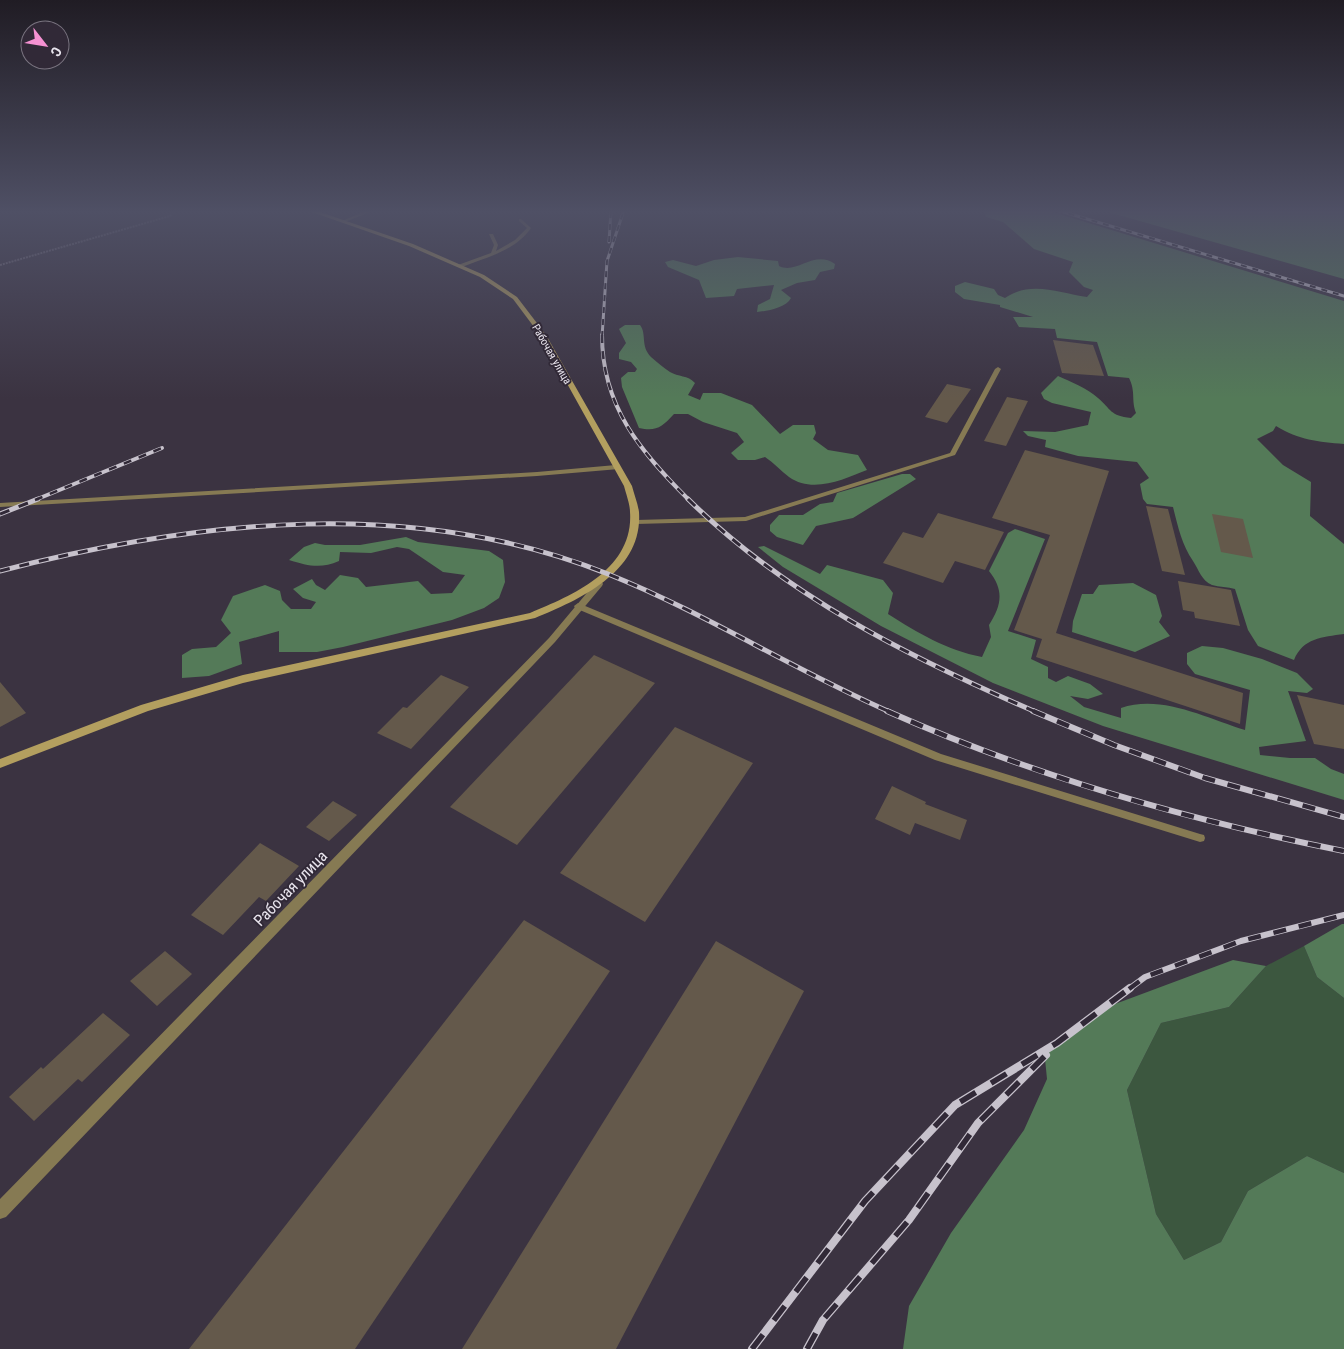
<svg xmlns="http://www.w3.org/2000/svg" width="1344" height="1349" viewBox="0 0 1344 1349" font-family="'Roboto Condensed',sans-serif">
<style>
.green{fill:#3c573f}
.forest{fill:#547a58}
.building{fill:#64594b}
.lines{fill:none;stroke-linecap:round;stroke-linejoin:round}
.path{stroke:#766f7c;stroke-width:2;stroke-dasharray:2 1;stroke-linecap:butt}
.lane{fill:#867a53;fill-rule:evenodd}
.street{fill:#867a53;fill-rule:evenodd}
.secondary{fill:#b39f5f;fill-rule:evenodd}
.rail-far4-casing{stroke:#c7c2cc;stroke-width:3}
.rail-far3-casing{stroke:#c7c2cc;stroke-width:4}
.rail-far2-casing{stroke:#c7c2cc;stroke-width:5}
.rail-far1-casing{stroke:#c7c2cc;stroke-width:6}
.rail-casing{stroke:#c7c2cc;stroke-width:8}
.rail-far4{stroke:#312937;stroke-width:2;stroke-dasharray:6;stroke-linecap:butt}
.rail-far3{stroke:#312937;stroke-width:2.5;stroke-dasharray:8;stroke-linecap:butt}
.rail-far2{stroke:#312937;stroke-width:3;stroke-dasharray:10;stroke-linecap:butt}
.rail-far1{stroke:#312937;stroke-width:4.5;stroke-dasharray:13;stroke-linecap:butt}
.rail{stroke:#312937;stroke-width:5.5;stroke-dasharray:18;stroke-linecap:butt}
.labels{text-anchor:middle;stroke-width:4;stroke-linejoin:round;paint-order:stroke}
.far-street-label{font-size:11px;fill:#e8e4ed;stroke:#312937}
.near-street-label{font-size:16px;fill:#e8e4ed;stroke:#312937}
</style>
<rect width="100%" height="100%" fill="#3b3341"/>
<!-- green -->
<path class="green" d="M1304 946 1317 977 1344 998V1173L1307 1156 1248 1191 1221 1242 1184 1260 1156 1214 1127 1090 1161 1023 1229 1007 1266 966Z"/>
<!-- forest -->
<g class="forest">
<path d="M983 210H1046L1344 301V444C1318 442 1299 440 1276 426L1273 431 1257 439 1283 465 1311 482 1310 516 1344 544V634C1322 637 1303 638 1294 660L1258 646 1248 630 1235 589C1228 587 1219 587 1212 585 1201 580 1199 570 1193 561 1182 545 1178 527 1173 507L1147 504 1143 499 1140 484 1149 478 1137 462 1078 456 1045 447 1046 440 1028 436 1023 431 1055 432 1088 425 1091 412 1052 403 1044 399 1041 393 1058 376C1071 382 1087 388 1098 398 1111 409 1110 416 1131 418L1136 413C1131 400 1136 392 1129 378L1108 376 1097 342 1057 338 1055 329 1019 327 1013 317H1033L1000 307V305L964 299 955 292V286L965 282 994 289 998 295 1005 298C1031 280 1059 293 1087 297L1093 290 1084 287 1069 272 1073 262 1034 249 1003 222 986 217Z"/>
<path d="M1101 210H1344V279Z"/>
<path d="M738 257 778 261 779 266C797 275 814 249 835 264L834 269 820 272 815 280 797 283 781 290 791 298C786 308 767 311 757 312L758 305 770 299 774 285 737 289 734 296 706 298 699 280 668 267 665 262 673 260 696 266 714 260Z"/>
<path d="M625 325H640C647 334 640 346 651 357 657 362 664 368 670 372 678 377 688 375 695 383L688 395 700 400 703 393H721L752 405 780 434 793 425H814L816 433 813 439 828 450 858 455 867 470C844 479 813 494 789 477 781 471 774 463 765 457L755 460H738L731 453 744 442 737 433 703 422 688 414H674C662 427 656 432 639 428L622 387 621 378 628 372H635L637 369 631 362 619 359V353L626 343 619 329Z"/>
<path d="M902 474H910L916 479 853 518 816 526 803 545 777 537 770 531V525L779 515H803L820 504 833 502 837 493Z"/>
<path d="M1015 529 1045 539 1008 631 1036 640 1031 659 1048 667V678L1056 682 1068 676 1090 684 1103 694 1088 699 1070 696 1084 707 1121 718V708C1161 694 1206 718 1245 730L1250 690 1195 674 1187 664V653L1202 646 1223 648 1262 659 1297 673 1313 689 1307 693 1288 691 1306 741 1259 747 1260 755 1290 758H1315L1331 769 1344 774V800L1103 726 993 683 881 626 783 567 758 547 764 546 820 574 827 565 883 580 893 593 888 614C918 633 946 650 982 657L991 637 989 625C1001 606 1005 591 989 571L1008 533Z"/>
<path d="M406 537 418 542 489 551 503 560 505 582 499 598 484 608 452 620 343 647 317 652H279V631L239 642 242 664 209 676 182 678V655L192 649 216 647 231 633 221 620 233 596 265 585 280 591 282 600 291 609H311L316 602 303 598 293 589 312 579 316 585 325 590 340 575 358 578 366 587 418 581 431 594 452 593 465 575 443 572 409 549 397 547 371 553 340 552 339 561C321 569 308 566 289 560L304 547 315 543 325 545H360Z"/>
<path d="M1133 583 1156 595 1162 616 1159 622 1170 636 1135 652 1072 632 1073 621 1082 594H1093L1099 585Z"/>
<path d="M1342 924H1344V998L1317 977 1304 946Z"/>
<path d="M1233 960 1266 966 1229 1007 1161 1023 1127 1090 1156 1214 1184 1260 1221 1242 1248 1191 1307 1156 1344 1173V1349H903L909 1306 951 1233 1024 1130 1047 1079 1044 1049 1107 1007Z"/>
</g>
<!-- building -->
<g class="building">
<path d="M1053 340 1093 345 1104 376 1062 373Z"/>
<path d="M947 384 971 389 947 423 925 417Z"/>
<path d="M1007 397 1028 401 1006 446 984 441Z"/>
<path d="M1025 450 1109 471 1056 633 1243 693 1240 724 1036 657 1042 639 1014 630 1050 535 992 518Z"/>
<path d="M1146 506 1168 509 1185 575 1162 571Z"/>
<path d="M938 513 1004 532 985 570 955 561 943 583 883 563 903 532 923 538Z"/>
<path d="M1212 514 1243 519 1253 558 1221 552Z"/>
<path d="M1178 581 1231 590 1240 626 1195 618 1194 612 1183 610Z"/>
<path d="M594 655 655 683 517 845 450 807Z"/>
<path d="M441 675 469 687 411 749 377 733 403 707 407 708Z"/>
<path d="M0 682 26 713 0 727Z"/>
<path d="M1297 695 1344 705V749L1314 744Z"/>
<path d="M675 727 753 763 645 922 560 873Z"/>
<path d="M892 786 926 802 925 804 967 820 960 840 915 823 910 835 875 819Z"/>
<path d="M333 801 357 815 329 841 306 827Z"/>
<path d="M260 843 299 866 266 901 259 897 223 935 191 915Z"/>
<path d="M524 920 610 971 355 1349H189Z"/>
<path d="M716 941 804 991 616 1349H462Z"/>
<path d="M165 951 192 974 157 1006 130 981Z"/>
<path d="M103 1013 130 1035 82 1082 78 1079 34 1121 9 1097 41 1067 43 1069Z"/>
</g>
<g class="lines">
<!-- path -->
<path class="path" d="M0 265 170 216 176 210"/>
<!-- lane -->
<g class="lane">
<path d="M368 210H375L345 222 342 221Z"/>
<path d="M519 219H521L531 228C515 251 487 257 462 267H458V265L491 253 494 245 489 234H493L498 245 496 251 515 240 527 228 519 221Z"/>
<path d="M998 367 1001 369 955 455 746 521 636 524 632 522 636 520 745 517 950 453 995 369Z"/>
<path d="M578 603 941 754 1200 834 1204 835 1205 838 1204 841 1200 842 935 760 575 608 574 606Z"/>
</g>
<!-- street -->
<g class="street">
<path d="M616 465 620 467 619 469 537 476 0 507V503L537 472Z"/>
<path d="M599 581 602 582 603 584 602 586 555 642 6 1217 0 1219V1199L549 638 596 582Z"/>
</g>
<!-- secondary -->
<path class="secondary" d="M306 210H314L413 244 484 275 517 297 546 335 632 486C634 494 638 504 639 512 643 571 581 599 535 618L243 683 148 711 0 768V759L141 705 243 675 530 613C574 595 634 569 630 512 630 504 626 494 624 486L540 335 513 299 480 277 409 246Z"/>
<defs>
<g id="rail-far4">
<path d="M1057 210 1344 296"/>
<path d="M609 242 611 210"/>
<path d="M602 337 607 261 624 210"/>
</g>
<g id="rail-far3">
<path d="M602 335C602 407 641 452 689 500"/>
<path d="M35 500 162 448"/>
</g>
<g id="rail-far2">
<path d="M688 499C786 596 911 658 1036 712"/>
<path d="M0 514 38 499"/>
<path d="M0 571C198 520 413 496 608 574 705 613 794 670 890 712"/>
</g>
<g id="rail-far1">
<path d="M887 711C1033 776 1187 820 1344 851"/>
<path d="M1033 711 1114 745 1205 778 1344 817"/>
<path d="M1129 989 1145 977 1241 941 1344 915"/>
</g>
<g id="rail">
<path d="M752 1349 865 1201 955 1105 1057 1043 1130 988"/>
<path d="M807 1349 823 1320 909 1220 978 1123 1046 1055"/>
</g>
</defs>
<!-- rail-far4 casing -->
<use href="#rail-far4" class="rail-far4-casing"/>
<!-- rail-far3 casing -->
<use href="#rail-far3" class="rail-far3-casing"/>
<!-- rail-far2 casing -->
<use href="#rail-far2" class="rail-far2-casing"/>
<!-- rail-far1 casing -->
<use href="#rail-far1" class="rail-far1-casing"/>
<!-- rail casing -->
<use href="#rail" class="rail-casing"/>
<!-- rail-far4 -->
<use href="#rail-far4" class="rail-far4"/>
<!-- rail-far3 -->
<use href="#rail-far3" class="rail-far3"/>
<!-- rail-far2 -->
<use href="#rail-far2" class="rail-far2"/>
<!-- rail-far1 -->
<use href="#rail-far1" class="rail-far1"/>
<!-- rail -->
<use href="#rail" class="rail"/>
</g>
<!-- sky -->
<linearGradient id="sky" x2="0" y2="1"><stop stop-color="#201c24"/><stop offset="0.53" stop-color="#4f5065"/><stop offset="1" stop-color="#4f5065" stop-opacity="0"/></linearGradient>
<rect width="1344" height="399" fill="url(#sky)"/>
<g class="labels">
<!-- far-street labels -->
<g class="far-street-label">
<text transform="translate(552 354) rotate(60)" y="4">Рабочая улица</text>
</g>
<!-- near-street labels -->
<g class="near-street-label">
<text transform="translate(290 888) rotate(-46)" y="6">Рабочая улица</text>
</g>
</g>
<!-- north arrow -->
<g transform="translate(45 45) rotate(121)"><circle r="24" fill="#312937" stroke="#7a7480"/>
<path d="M0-4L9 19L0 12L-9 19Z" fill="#f591d2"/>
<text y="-8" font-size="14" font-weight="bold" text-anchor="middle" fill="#e8e4ed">С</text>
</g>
</svg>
